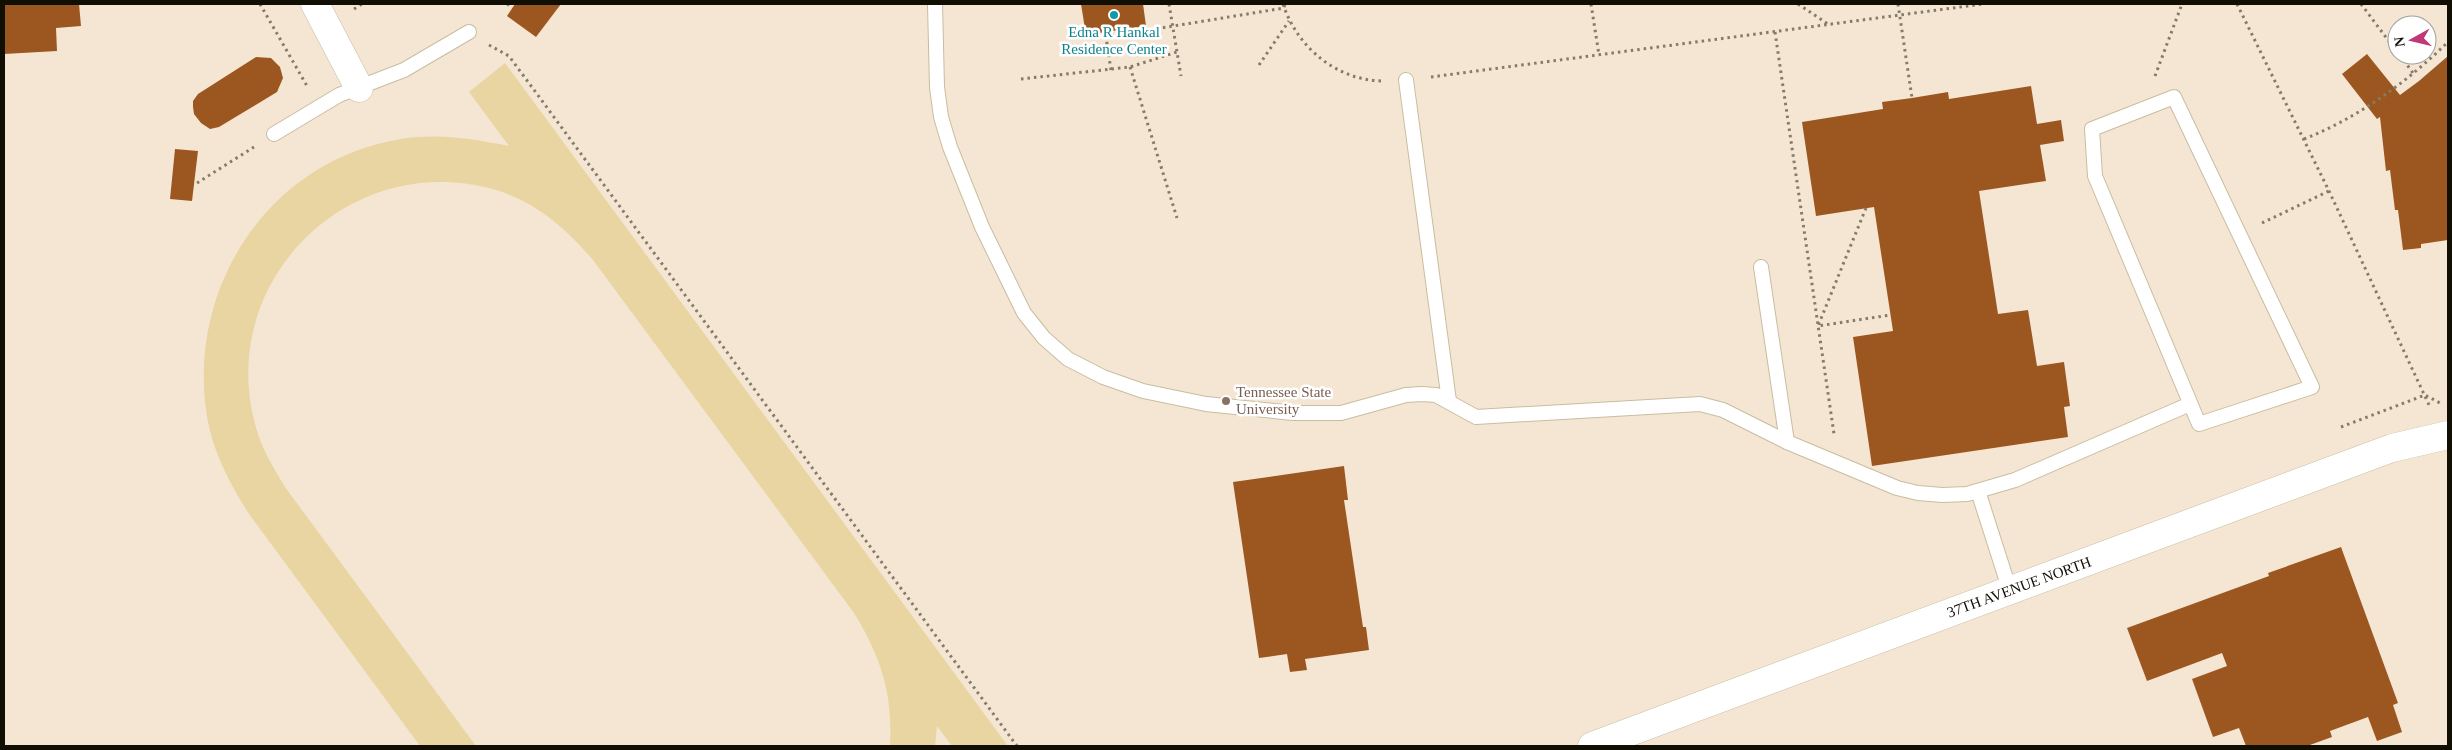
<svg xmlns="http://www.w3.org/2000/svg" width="2452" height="750" viewBox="0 0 2452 750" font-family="'Times New Roman',serif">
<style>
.education{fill:#f5e6d3;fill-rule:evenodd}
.green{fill:#e8d5a2}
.building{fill:#9c5720}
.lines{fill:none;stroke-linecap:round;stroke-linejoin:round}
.lane-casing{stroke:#c8bda0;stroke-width:16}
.street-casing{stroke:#c8bda0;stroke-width:29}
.path{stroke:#837c69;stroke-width:3;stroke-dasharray:2.5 4;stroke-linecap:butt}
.lane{stroke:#fff;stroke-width:14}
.street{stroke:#fff;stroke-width:28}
.culture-dot{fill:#0f9aa8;stroke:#fff;stroke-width:2}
.education-dot{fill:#8d6e63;stroke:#fff;stroke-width:2}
.labels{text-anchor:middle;stroke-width:5;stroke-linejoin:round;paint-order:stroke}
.culture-label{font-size:15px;fill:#0d838f;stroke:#fff}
.education-label{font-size:15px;fill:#785e54;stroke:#fff;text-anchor:start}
.street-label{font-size:15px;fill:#110e04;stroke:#fff}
</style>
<rect width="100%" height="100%" fill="#fdf2d4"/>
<!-- education -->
<path class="education" d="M4 4H2448V746H4ZM2397 25H2427V55H2397Z"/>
<!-- green -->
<path class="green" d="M505 63 1008 746H952L937 726 935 746H890C893 694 881 657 854 613L593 260C567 229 536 202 496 190 348 147 210 285 258 434 264 453 275 470 285 487L476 746H420L249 514C229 482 211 449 206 410 189 283 271 160 401 139 439 133 473 139 509 146L469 92Z"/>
<!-- building -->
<g class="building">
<path d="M4 4H79L81 26 56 28 57 51 4 54Z"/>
<path d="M515 4H561L536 37 507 16Z"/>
<path d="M1081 4H1143L1146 26 1086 35Z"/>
<path d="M2367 54 2400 95 2419 81 2448 56V240L2421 244V248L2403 250 2398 210H2395L2390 170 2386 171 2380 117 2377 119 2342 74Z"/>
<path d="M256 57 271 58 280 67 283 78 277 92 219 127 210 129 201 123 194 114 193 107V101L198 94Z"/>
<path d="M2031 86 2037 124 2061 120 2064 141 2040 145 2046 181 1979 191 1998 314 2028 310 2037 366 2064 362 2070 406 2064 407 2068 437 1872 466 1853 337 1893 331 1874 207 1816 216 1802 122 1883 109 1882 102 1912 98 1948 92 1949 99Z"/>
<path d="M175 149 198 151 192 201 170 199Z"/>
<path d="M1344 466 1348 500H1344L1363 627H1366L1369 650 1305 659 1307 670 1290 672 1287 654 1259 658 1233 482Z"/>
<path d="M2341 547 2398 703 2393 705 2402 732 2377 741 2368 717 2330 731 2332 737 2307 746H2246L2239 728 2213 737 2192 679 2227 666 2222 653 2147 681 2127 628 2269 576 2268 573Z"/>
</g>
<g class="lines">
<defs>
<g id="lane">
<path d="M935 4 937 87 941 117 950 147 982 227 1024 313 1044 338 1068 359 1103 377 1143 391 1206 404 1293 413H1341L1406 395 1422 394 1436 395 1476 417 1700 404 1723 410 1787 442 1897 488 1918 493 1942 495 1967 494 2015 480 2190 404"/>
<path d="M1406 80 1449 401"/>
<path d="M2174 97 2312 387 2199 424 2095 176 2092 129Z"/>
<path d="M274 134 339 95 404 70 469 32"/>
<path d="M1761 267 1787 442"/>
<path d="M1978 491 2010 591"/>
</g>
<g id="street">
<path d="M315 4 359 88"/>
<path d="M1592 746 2392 448 2448 435"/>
</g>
</defs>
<!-- lane casing -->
<use href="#lane" class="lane-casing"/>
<!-- street casing -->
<use href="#street" class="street-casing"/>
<!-- path -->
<g class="path">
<path d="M260 4 307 86"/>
<path d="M507 4 511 6"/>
<path d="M1169 4 1181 76"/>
<path d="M1283 4C1297 47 1336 80 1382 81"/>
<path d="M1591 4 1599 55"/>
<path d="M1798 4 1828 24"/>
<path d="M1898 4 1912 98"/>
<path d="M2237 4 2329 191 2430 407"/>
<path d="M2361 4 2397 52"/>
<path d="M354 9 362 4"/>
<path d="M1775 32 1834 434"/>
<path d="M489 45 509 56 1017 746"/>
<path d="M2400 55 2413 73"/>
<path d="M1259 65 1289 21"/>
<path d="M1130 67 1177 218"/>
<path d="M1111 70 1106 37 1284 8 1285 4"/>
<path d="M2155 76 2182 4"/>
<path d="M1431 77 1983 4"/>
<path d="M1021 79 1130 67 1177 52"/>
<path d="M2304 139C2358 118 2407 82 2448 42"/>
<path d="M197 183 254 147"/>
<path d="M1866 208 1818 326 1890 315"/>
<path d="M2262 223 2329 191"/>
<path d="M2341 427 2425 395 2440 403"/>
</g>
<!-- lane -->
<use href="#lane" class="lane"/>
<!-- street -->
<use href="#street" class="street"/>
</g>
<!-- markers -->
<circle class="culture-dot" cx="1114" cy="15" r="5"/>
<circle class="education-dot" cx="1226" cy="401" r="5"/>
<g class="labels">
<!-- culture labels -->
<g class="culture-label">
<text x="1114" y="37">Edna R Hankal<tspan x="1114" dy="17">Residence Center</tspan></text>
</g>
<!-- education labels -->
<g class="education-label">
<text x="1236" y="397">Tennessee State<tspan x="1236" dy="17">University</tspan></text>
</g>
<!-- street labels -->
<g class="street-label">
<text transform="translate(2019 587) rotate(-20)" y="5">37TH AVENUE NORTH</text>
</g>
</g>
<!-- border -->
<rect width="2452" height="750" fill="none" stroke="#110e04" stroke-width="10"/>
<!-- north arrow -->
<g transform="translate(2412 40) rotate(262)"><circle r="24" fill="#ffffff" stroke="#a09f9b"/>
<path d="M0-4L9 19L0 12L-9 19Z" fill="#c03876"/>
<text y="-8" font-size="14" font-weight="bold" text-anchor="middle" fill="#110e04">N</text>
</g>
</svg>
